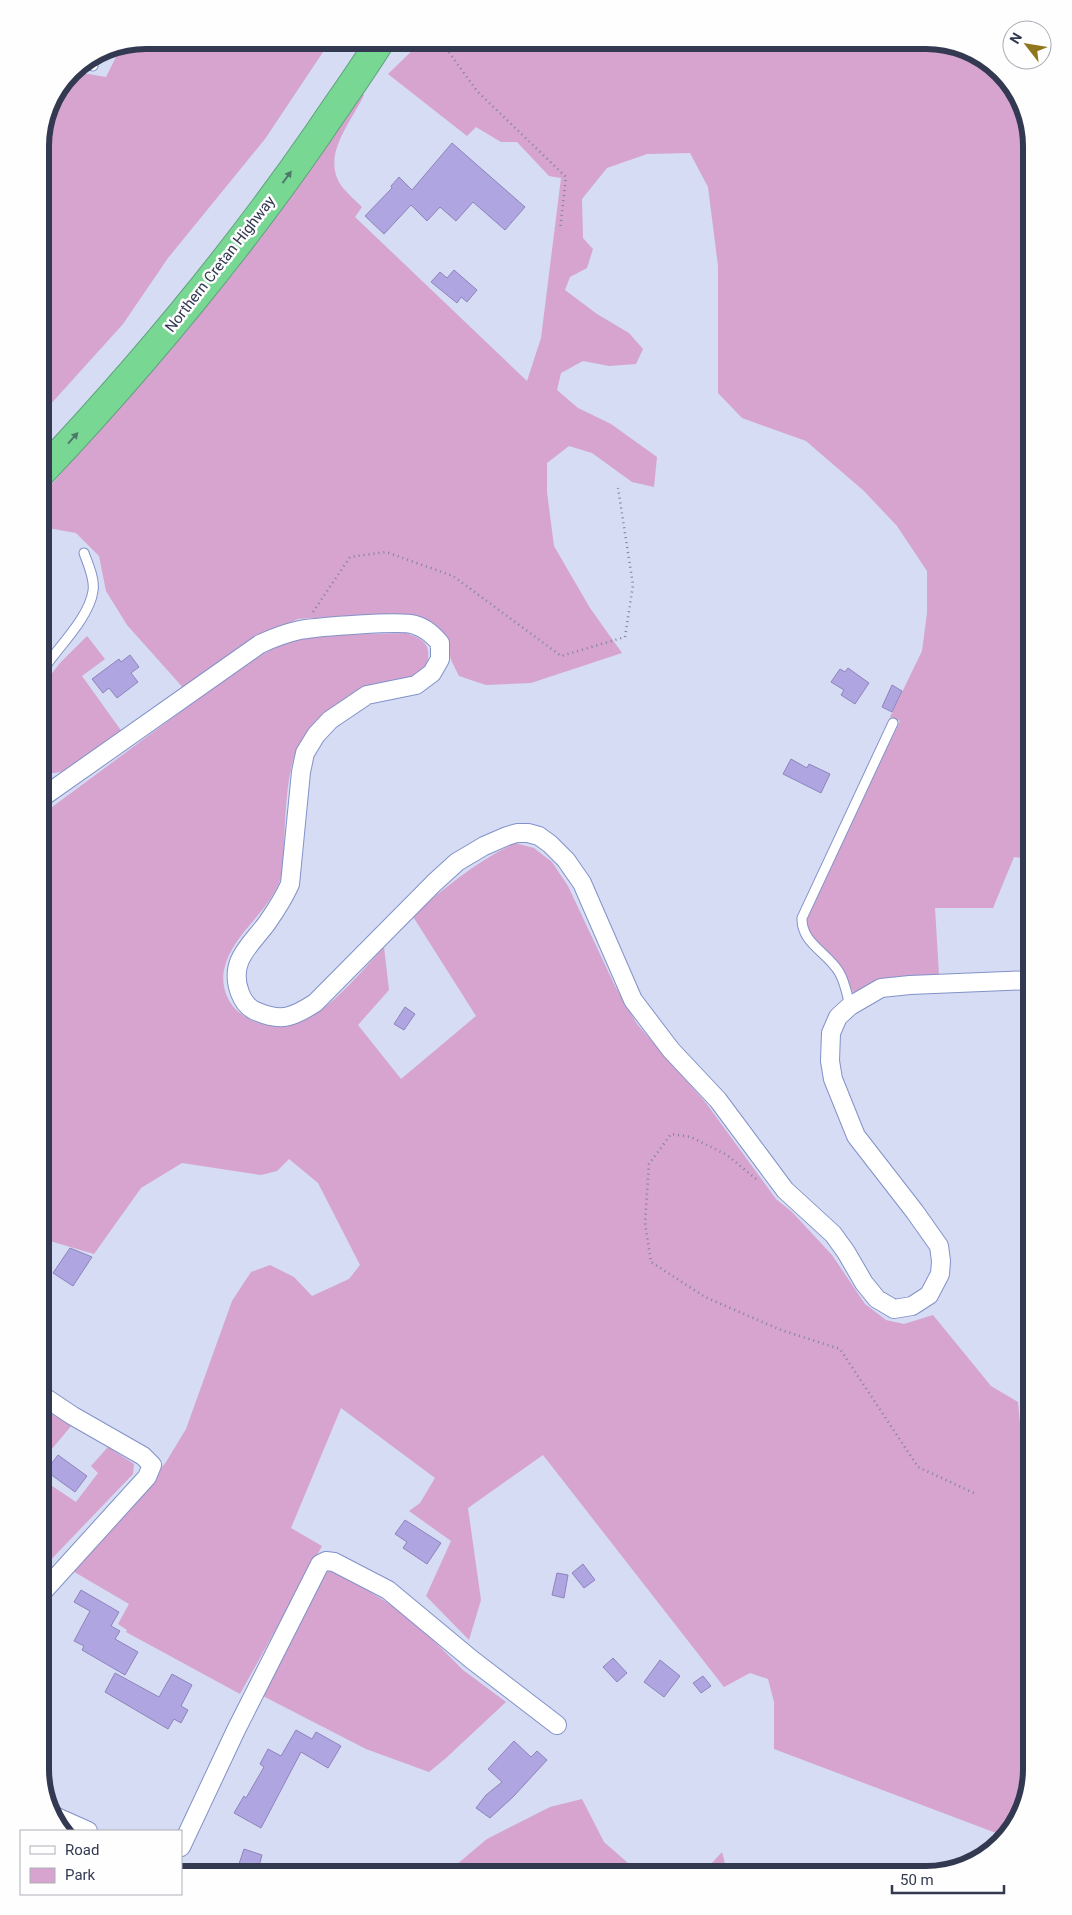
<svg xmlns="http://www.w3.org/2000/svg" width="1072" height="1915" viewBox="0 0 1072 1915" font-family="Roboto,sans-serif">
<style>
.green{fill:#d6a4ce}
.building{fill:#afa5e0;stroke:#8e84bd}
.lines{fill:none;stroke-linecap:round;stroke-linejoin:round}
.service-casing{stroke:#8292c9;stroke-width:11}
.minor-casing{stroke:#8292c9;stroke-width:20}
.motorway-casing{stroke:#5fa07c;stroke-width:30}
.path{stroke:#7c839a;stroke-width:2.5;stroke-dasharray:1 4;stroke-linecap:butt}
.service{stroke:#fff;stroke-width:9}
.minor{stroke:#fff;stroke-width:18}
.motorway{stroke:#77d793;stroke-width:28}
.oneway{fill:#4e786b}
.labels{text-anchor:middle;stroke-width:5;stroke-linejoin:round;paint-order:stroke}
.street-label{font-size:15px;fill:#323950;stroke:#fefefe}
.rim{fill:none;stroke:#323950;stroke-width:6}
</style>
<rect width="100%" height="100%" fill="#d5dcf4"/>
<!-- green -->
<g class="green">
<path d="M146 40H331L265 139 168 258 123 324 40 416V140L48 105 71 71 106 77 122 45Z"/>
<path d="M423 40H933L990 62 1024 105 1032 146V859L1014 857 993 908H935L939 975 902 978 854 995C850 985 846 975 839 967 829 953 803 938 806 920 806 913 812 904 815 898L900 721 890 717 922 651 927 613V571L897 526 864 491 806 441 742 418 718 393V266L708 187 690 153 647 154 607 168 582 199 583 238 593 249 587 268 570 277 565 290 597 314 629 333 643 349 636 364 609 366 583 361 561 373 557 390 578 408 611 424 657 457 654 487 632 482 592 453 569 446 547 463V492L554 546 590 608 622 653 531 683 486 685 459 676 452 662 443 637 428 621 406 614 346 616 298 619 261 636 186 691 127 625 106 591 99 556 76 533 48 528 40 529V498L234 273 330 140 361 93 364 95C351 123 319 157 343 188 349 195 356 201 362 207L355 217 527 381 541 338 561 178 549 176 517 142H501L476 127 467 136 388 74Z"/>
<path d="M406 633C429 640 432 649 425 671 411 678 397 681 382 685 376 687 369 687 364 690 359 692 299 747 297 751 286 771 285 825 284 848 284 857 284 869 281 878 269 913 231 935 224 970 221 986 227 1003 240 1013 298 1056 348 985 384 947L389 990 358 1025 401 1079 476 1016 412 915C445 888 477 861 515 843L534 848 552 862 568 886 615 986 637 1024 706 1103 776 1199 792 1212 832 1255 865 1304 886 1320 904 1324 933 1315 991 1386 1018 1402 1021 1434 1032 1445V1635L1026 1647 1032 1655V1769L1014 1828 1004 1836 774 1749V1702L768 1679 750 1673 724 1687 543 1455 468 1508 481 1600 469 1640 426 1596 451 1541 409 1511 420 1503 435 1478 341 1408 291 1528 322 1546 240 1694 126 1632 127 1630 118 1624 129 1604 71 1570 128 1510 166 1462 186 1429 232 1301 251 1272 270 1265 294 1277 312 1296 349 1279 360 1265 318 1183 289 1159 277 1171 261 1175 182 1163 141 1188 94 1254 40 1238V816L237 670 280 644 301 638 329 635Z"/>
<path d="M87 636 105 659 82 676 125 736C107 747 61 784 40 770V689L60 663Z"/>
<path d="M40 1408 72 1425 40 1463Z"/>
<path d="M108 1447 134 1464 133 1474 40 1571V1478L76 1502 98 1473 91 1466Z"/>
<path d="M327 1569 336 1571 409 1616 463 1670 506 1702 446 1758 429 1772 366 1749 263 1696 320 1573Z"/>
<path d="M582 1799 604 1842 628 1863 646 1875H444L487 1839 550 1807Z"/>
<path d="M722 1852 728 1875H701Z"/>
</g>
<!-- building -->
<g class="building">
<path d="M452 143 525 207 505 230 473 202 456 221 440 207 427 221 411 205 384 234 365 216 392 188 391 186 399 177 412 190Z"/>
<path d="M454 270 477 290 467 302 461 297 457 303 431 282 440 272 447 278Z"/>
<path d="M130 655 139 667 131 673 138 682 117 698 109 688 103 693 92 679 119 659 121 662Z"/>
<path d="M848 668 869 683 855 704 841 695 844 690 831 682 840 669 845 672Z"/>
<path d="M892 685 902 691 892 712 882 707Z"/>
<path d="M791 759 807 768 809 764 830 774 821 793 783 774Z"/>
<path d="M405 1007 415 1014 404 1030 394 1024Z"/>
<path d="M70 1248 92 1257 73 1286 53 1273Z"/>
<path d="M58 1455 87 1476 75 1492 46 1471Z"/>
<path d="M405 1520 441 1543 427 1564 403 1548 407 1542 395 1534Z"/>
<path d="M583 1564 595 1580 584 1588 572 1573Z"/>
<path d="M557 1573 568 1575 564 1598 552 1595Z"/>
<path d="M81 1590 119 1612 111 1626 120 1631 115 1639 138 1652 125 1675 82 1650 84 1646 74 1641 90 1611 74 1602Z"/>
<path d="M613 1658 627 1673 617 1682 603 1667Z"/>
<path d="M660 1660 680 1676 664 1697 644 1682Z"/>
<path d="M115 1673 159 1697 172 1674 192 1685 181 1706 188 1710 181 1723 174 1719 168 1729 105 1692Z"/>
<path d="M703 1676 711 1686 701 1693 693 1683Z"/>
<path d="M296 1730 312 1739 316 1732 341 1746 328 1768 301 1752 261 1828 234 1813 244 1796 246 1798 264 1767 260 1764 268 1749 281 1756Z"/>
<path d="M514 1741 531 1757 537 1751 547 1760 513 1797 490 1818 476 1808 486 1795 502 1782 488 1769Z"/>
<path d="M244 1849 262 1855 258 1870 239 1864Z"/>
</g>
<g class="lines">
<defs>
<g id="service">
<path d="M83 63 93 66"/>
<path d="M40 674C55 650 89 619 93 591 95 579 88 564 84 553"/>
<path d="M40 778 52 791"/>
<path d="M850 1006C847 994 845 982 839 972 827 952 801 943 802 918L893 723"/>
</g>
<g id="minor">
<path d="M40 799 260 644C273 638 286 633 300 630 317 627 402 620 415 625 426 628 433 635 440 643V659L432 673 416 685 367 695 330 720 316 735 305 753 301 772 290 884C284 898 276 910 267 923 250 946 228 961 240 993 243 1001 249 1009 258 1012 282 1022 293 1017 315 1003L434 883 457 862 484 846 507 836 517 833H528L539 836 550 844 566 860 582 883 633 1000 671 1050 718 1100 785 1190 833 1234 846 1252 864 1283 877 1299 894 1309 912 1306 929 1295 940 1274 941 1261 939 1246 915 1212 856 1136 833 1079 830 1061 831 1033 838 1017 850 1006 881 988 910 985 1032 980"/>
<path d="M40 1595 147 1477 152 1465 143 1456 73 1416 40 1394"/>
<path d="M52 1815 88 1831"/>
<path d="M181 1847 236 1730 320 1564 326 1561 334 1562 388 1590 471 1659 557 1725"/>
</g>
<path id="motorway" d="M40 474C141 367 236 253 320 131 340 101 362 71 381 40"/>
</defs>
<!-- service casing -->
<use href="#service" class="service-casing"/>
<!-- minor casing -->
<use href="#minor" class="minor-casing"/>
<!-- motorway casing -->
<use href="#motorway" class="motorway-casing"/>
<!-- path -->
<g class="path">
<path d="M440 40 477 91 566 177 560 230"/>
<path d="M313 612 350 557 386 552 453 576 561 656 625 637 633 585 618 488"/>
<path d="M756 1179 727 1155 691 1137 671 1134 649 1164 645 1223 651 1262 705 1297 781 1330 840 1349 918 1467 976 1494"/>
</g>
<!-- service -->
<use href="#service" class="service"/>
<!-- minor -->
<use href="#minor" class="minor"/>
<!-- motorway -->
<use href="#motorway" class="motorway"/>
</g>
<!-- one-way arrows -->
<defs><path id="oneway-solid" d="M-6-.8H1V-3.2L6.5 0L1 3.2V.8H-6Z" transform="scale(1.25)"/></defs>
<g class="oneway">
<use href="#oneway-solid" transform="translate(287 177) rotate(-54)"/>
<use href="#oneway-solid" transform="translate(73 438) rotate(-48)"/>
</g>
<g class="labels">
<!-- street labels -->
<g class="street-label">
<text transform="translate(220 264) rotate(-52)" y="5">Northern Cretan Highway</text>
</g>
</g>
<!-- crop -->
<path d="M0 0H1072V1915H0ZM146 49H926A97 97 0 0 1 1023 146V1769A97 97 0 0 1 926 1866H146A97 97 0 0 1 49 1769V146A97 97 0 0 1 146 49Z" fill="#fefefe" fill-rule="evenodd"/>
<path class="rim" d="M146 49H926A97 97 0 0 1 1023 146V1769A97 97 0 0 1 926 1866H146A97 97 0 0 1 49 1769V146A97 97 0 0 1 146 49Z"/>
<!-- legend -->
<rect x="20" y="1830" width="162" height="65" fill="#fefefe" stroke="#acafb8"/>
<rect x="30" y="1846" width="25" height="8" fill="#ffffff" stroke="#acafb8"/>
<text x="65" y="1855" font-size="15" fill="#323950">Road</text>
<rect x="30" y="1868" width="25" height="15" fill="#d6a4ce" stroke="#acafb8"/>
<text x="65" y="1880" font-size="15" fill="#323950">Park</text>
<!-- north arrow -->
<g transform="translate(1027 45) rotate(301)"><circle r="24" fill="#fefefe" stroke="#acafb8"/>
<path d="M0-4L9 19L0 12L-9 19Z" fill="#90761c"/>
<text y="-8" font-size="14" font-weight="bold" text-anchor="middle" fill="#323950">N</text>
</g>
<!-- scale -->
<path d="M892 1885v8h112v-8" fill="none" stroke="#323950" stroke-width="2.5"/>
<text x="900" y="1885" font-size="15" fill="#323950" stroke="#fefefe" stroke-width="4" paint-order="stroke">50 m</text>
</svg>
